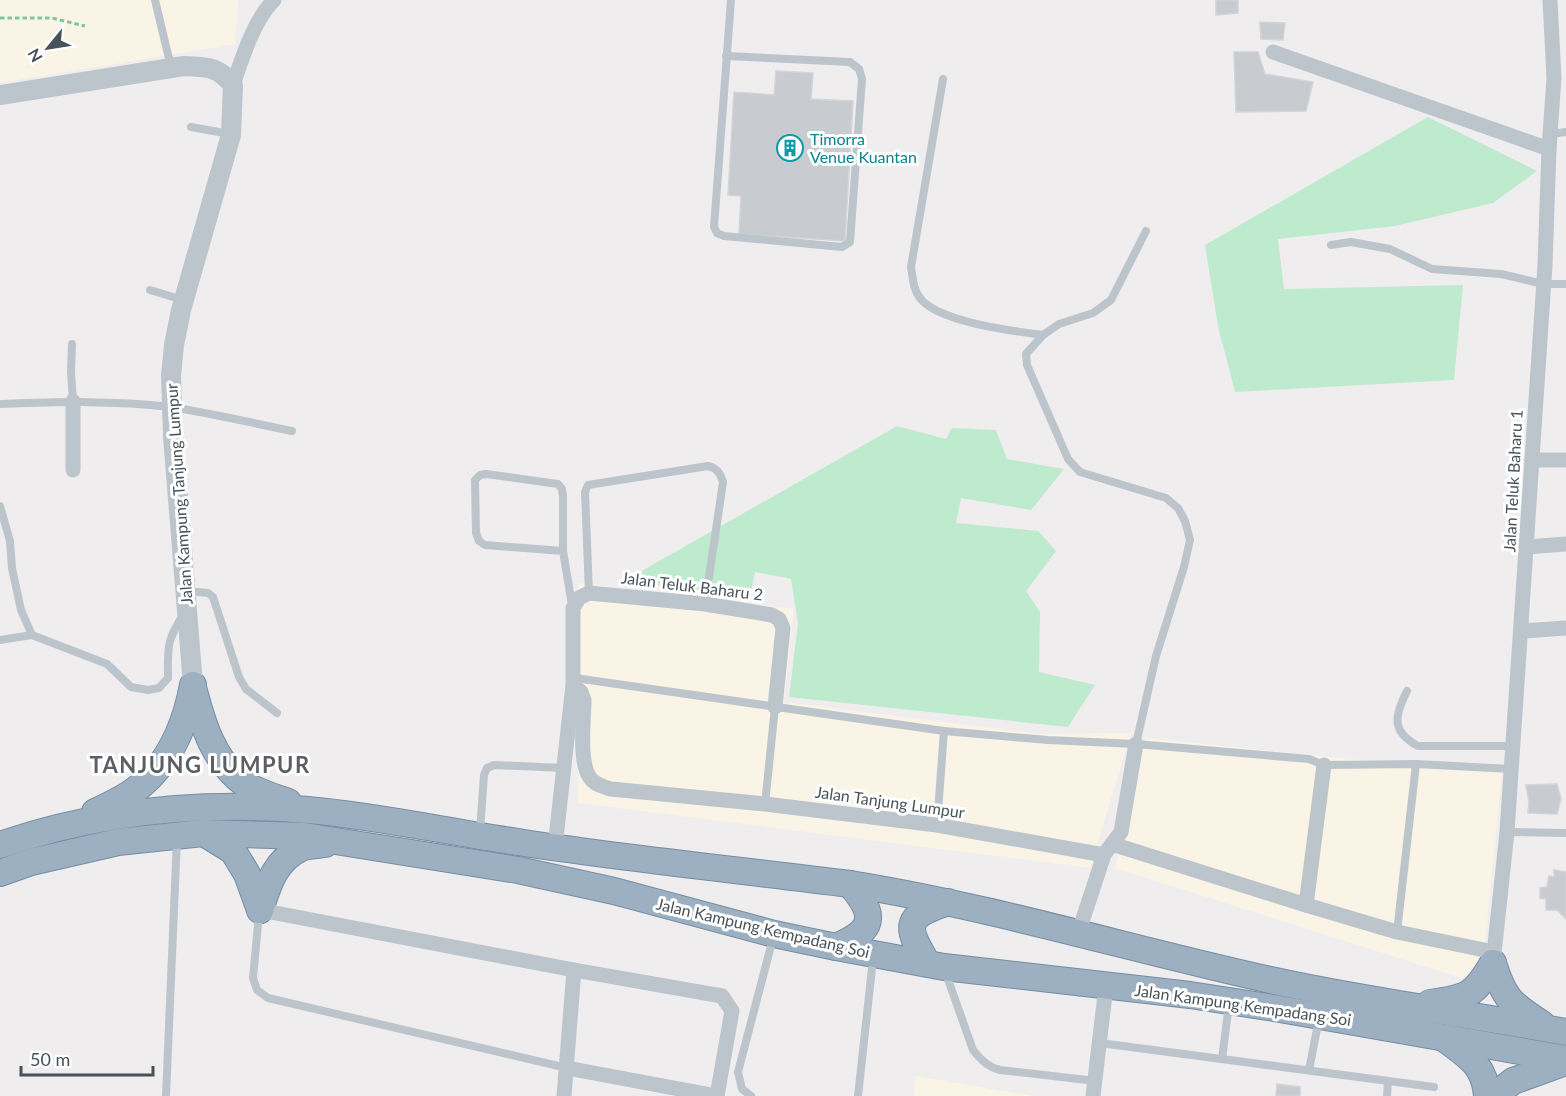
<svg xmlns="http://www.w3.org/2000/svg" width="1566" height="1096" viewBox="0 0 1566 1096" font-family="Lato,sans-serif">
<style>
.commercial{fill:#faf4e7}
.green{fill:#beebce}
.building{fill:#c8cbd0;stroke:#d2d4d9;stroke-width:1.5}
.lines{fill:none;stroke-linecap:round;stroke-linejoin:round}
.trunk-casing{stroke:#748da5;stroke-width:28}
.path{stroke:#79c79d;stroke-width:3;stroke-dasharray:4.5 3;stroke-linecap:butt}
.service{stroke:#bdc5cc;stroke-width:8}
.minor{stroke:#bdc5cc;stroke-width:15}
.tertiary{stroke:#bdc5cc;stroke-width:20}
.trunk{stroke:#9cb0c2;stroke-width:26}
.labels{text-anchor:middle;stroke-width:6;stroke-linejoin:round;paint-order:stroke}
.culture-label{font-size:16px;fill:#0d838f;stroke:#fff;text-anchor:start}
.street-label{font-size:16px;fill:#475259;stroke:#fff}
.district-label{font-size:22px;font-weight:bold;letter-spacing:1.5px;fill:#5b5e62;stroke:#fff}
</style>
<rect width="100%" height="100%" fill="#f0edee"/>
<!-- commercial -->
<g class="commercial">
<path d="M0 0H238L235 44 0 83Z"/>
<path d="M578 583 794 609 784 702 1040 734 1131 733 1090 868 578 803Z"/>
<path d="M1146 738 1359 760 1503 764 1483 962 1471 981 1115 868Z"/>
<path d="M915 1076 1033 1096H914Z"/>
</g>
<!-- green -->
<g class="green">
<path d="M1428 117 1537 171 1493 203 1395 226 1278 239 1284 289 1463 285 1454 380 1235 392 1218 326 1205 245Z"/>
<path d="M897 426 946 439 952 428 996 430 1007 459 1064 469 1031 510 961 498 956 523 1038 531 1056 551 1026 591 1040 612 1039 672 1095 685 1068 727 789 697 798 623 791 579 755 572 750 596 624 581Z"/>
</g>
<!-- building -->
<g class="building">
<path d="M1216 0H1238V13L1216 15Z"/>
<path d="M1260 22 1285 23 1283 40 1261 39Z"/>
<path d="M1234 52H1258L1265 74 1313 82 1306 111 1236 112Z"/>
<path d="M776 71 813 73 811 99 853 101 845 241 739 234 741 196 728 195 734 92 774 95Z"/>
<path d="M1557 784 1561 799 1557 814 1528 813 1529 802 1526 785Z"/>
<path d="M1554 870 1566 872V919L1557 910H1546V899L1540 898V888L1547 887 1549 876 1554 877Z"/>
<path d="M1277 1084 1300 1087V1096H1276Z"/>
</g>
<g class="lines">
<defs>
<g id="trunk">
<path d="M194 691C203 725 214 762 245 784 257 792 274 797 288 802"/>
<path d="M95 812C106 807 118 801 128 795 167 770 185 728 193 685"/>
<path d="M204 833 233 851 247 874 260 910"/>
<path d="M0 845C99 811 204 801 308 810 378 816 448 832 518 842 628 859 740 870 850 884 994 907 1133 950 1275 981 1371 1002 1469 1014 1566 1032"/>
<path d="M0 873 31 862 118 842 203 833 304 836 518 870 614 891 774 934 836 947 944 967 1190 995 1274 1008 1566 1059"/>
<path d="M260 910C268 885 275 860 301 848 308 845 318 845 325 844"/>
<path d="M836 947C875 930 877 916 850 884"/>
<path d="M927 963C904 924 905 917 948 902"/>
<path d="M1493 963C1504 999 1511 1004 1542 1024"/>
<path d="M1430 1003C1467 998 1474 996 1493 963"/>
<path d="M1445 1039C1468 1056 1485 1065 1487 1096"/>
<path d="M1494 1096 1513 1081 1566 1062"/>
</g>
</defs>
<!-- trunk casing -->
<use href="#trunk" class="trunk-casing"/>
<!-- path -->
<path class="path" d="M0 18H52L85 26"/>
<!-- service -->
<g class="service">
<path d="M155 0 171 67"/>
<path d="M726 56 850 62 859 69 862 79 850 242 842 247 724 236 717 233 714 227 731 0"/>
<path d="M943 79 911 267C913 279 913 289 920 298 938 322 1013 331 1043 335"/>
<path d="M191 127 230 134"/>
<path d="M1551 134 1566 132"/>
<path d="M1331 245 1351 242 1390 249 1432 269 1501 274 1543 284H1566"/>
<path d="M150 290 183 300"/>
<path d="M72 344 71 373 73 401"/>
<path d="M0 404C57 402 113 400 170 407 211 413 252 423 292 431"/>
<path d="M0 506 10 541 12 568 21 610 32 635 107 664 131 687 148 690 159 688 168 678C168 647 166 642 183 615"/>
<path d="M563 551 485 545 479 541 476 533 475 480 480 475 486 474 558 484 562 489 563 496V551L572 605"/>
<path d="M187 591 208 593 213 597 239 677 246 689 277 713"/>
<path d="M589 593 585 492 588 485 708 466C717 468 720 473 723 482L705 604"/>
<path d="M0 640 32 635"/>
<path d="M575 678 944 731 1048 740 1136 744 1309 759 1324 765 1416 764 1511 769"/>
<path d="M1407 691C1395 715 1390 731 1418 746H1513"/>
<path d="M1136 744 1156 656 1184 567 1190 540 1185 521 1178 508 1166 498 1080 472 1068 459 1027 365 1026 354 1043 335 1059 324 1093 313 1111 300 1146 231"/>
<path d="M765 804 775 707"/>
<path d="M937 825 944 731"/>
<path d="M480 832 484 775 487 768 494 765 564 768"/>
<path d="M1507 832 1566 833"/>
<path d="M259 914 253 978 257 990 268 998 567 1068"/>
<path d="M1397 932 1416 764"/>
<path d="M945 971 973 1050C981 1060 988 1067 1000 1070L1096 1081"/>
<path d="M1100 1043 1434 1087"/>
<path d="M1222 1059 1229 1004"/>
<path d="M1309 1070 1319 1019"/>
<path d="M166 1096 177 839"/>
<path d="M751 1096 742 1089 738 1072 773 938"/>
<path d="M858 1096 873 959"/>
<path d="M1387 1096 1388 1081"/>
</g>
<!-- minor -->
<g class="minor">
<path d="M1273 52 1549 149"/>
<path d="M233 85C242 58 254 20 274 0"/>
<path d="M73 401V470"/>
<path d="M1532 460H1566"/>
<path d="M1527 547 1566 544"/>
<path d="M1522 631 1566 628"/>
<path d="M775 707 783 628 779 619 772 615 705 604 589 593 579 598 573 608V685L581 692 584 700C584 719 578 764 591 779 596 785 604 787 611 789L765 804 937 825 1104 855 1078 934"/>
<path d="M1112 844 1306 905 1397 932 1494 952"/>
<path d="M555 847 573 685"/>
<path d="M1106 852 1121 832 1136 744"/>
<path d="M1306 905 1324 765"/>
<path d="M260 910 574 970 722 996 732 1011 717 1096"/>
<path d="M1493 963 1507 832 1545 265 1549 149 1554 78 1550 0"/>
<path d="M567 1068 717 1096"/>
<path d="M564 1096 574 970"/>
<path d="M1093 1096 1106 986"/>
</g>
<!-- tertiary -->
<path class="tertiary" d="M0 95 184 66C208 67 217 66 233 85L231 135 181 310 174 345 171 376 173 437 193 685"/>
<!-- trunk -->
<use href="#trunk" class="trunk"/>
</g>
<!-- icons -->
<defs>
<symbol id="building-ring" viewBox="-11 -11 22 22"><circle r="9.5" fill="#fff" stroke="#0f9aa8" stroke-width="1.5"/><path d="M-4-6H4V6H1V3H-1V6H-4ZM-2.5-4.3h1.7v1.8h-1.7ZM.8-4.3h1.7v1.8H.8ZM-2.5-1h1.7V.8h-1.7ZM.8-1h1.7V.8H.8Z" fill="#0f9aa8"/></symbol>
</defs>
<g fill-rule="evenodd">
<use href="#building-ring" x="775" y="133" width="30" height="30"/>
</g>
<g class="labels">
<!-- culture labels -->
<g class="culture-label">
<text x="810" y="145">Timorra<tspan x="810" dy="18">Venue Kuantan</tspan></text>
</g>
<!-- street labels -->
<g class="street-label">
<text transform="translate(1513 481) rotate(-87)" y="6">Jalan Teluk Baharu 1</text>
<text transform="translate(179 494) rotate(-94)" y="6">Jalan Kampung Tanjung Lumpur</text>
<text transform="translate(692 586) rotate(7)" y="6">Jalan Teluk Baharu 2</text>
<text transform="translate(890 802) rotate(8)" y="6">Jalan Tanjung Lumpur</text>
<text transform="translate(763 928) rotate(13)" y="6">Jalan Kampung Kempadang Soi</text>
<text transform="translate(1243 1005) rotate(8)" y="6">Jalan Kampung Kempadang Soi</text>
</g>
<!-- district labels -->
<g class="district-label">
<text x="200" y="773">TANJUNG LUMPUR</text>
</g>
</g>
<!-- north arrow -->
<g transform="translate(48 48) rotate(240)" stroke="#ffffff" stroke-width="4.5" paint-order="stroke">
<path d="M0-4.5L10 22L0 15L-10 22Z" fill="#475259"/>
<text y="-9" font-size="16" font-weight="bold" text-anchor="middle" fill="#475259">N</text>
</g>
<!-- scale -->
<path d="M21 1066v9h132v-9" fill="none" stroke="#475259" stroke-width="3"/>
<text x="30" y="1066" font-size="18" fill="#475259" stroke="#ffffff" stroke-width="4.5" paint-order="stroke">50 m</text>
</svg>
